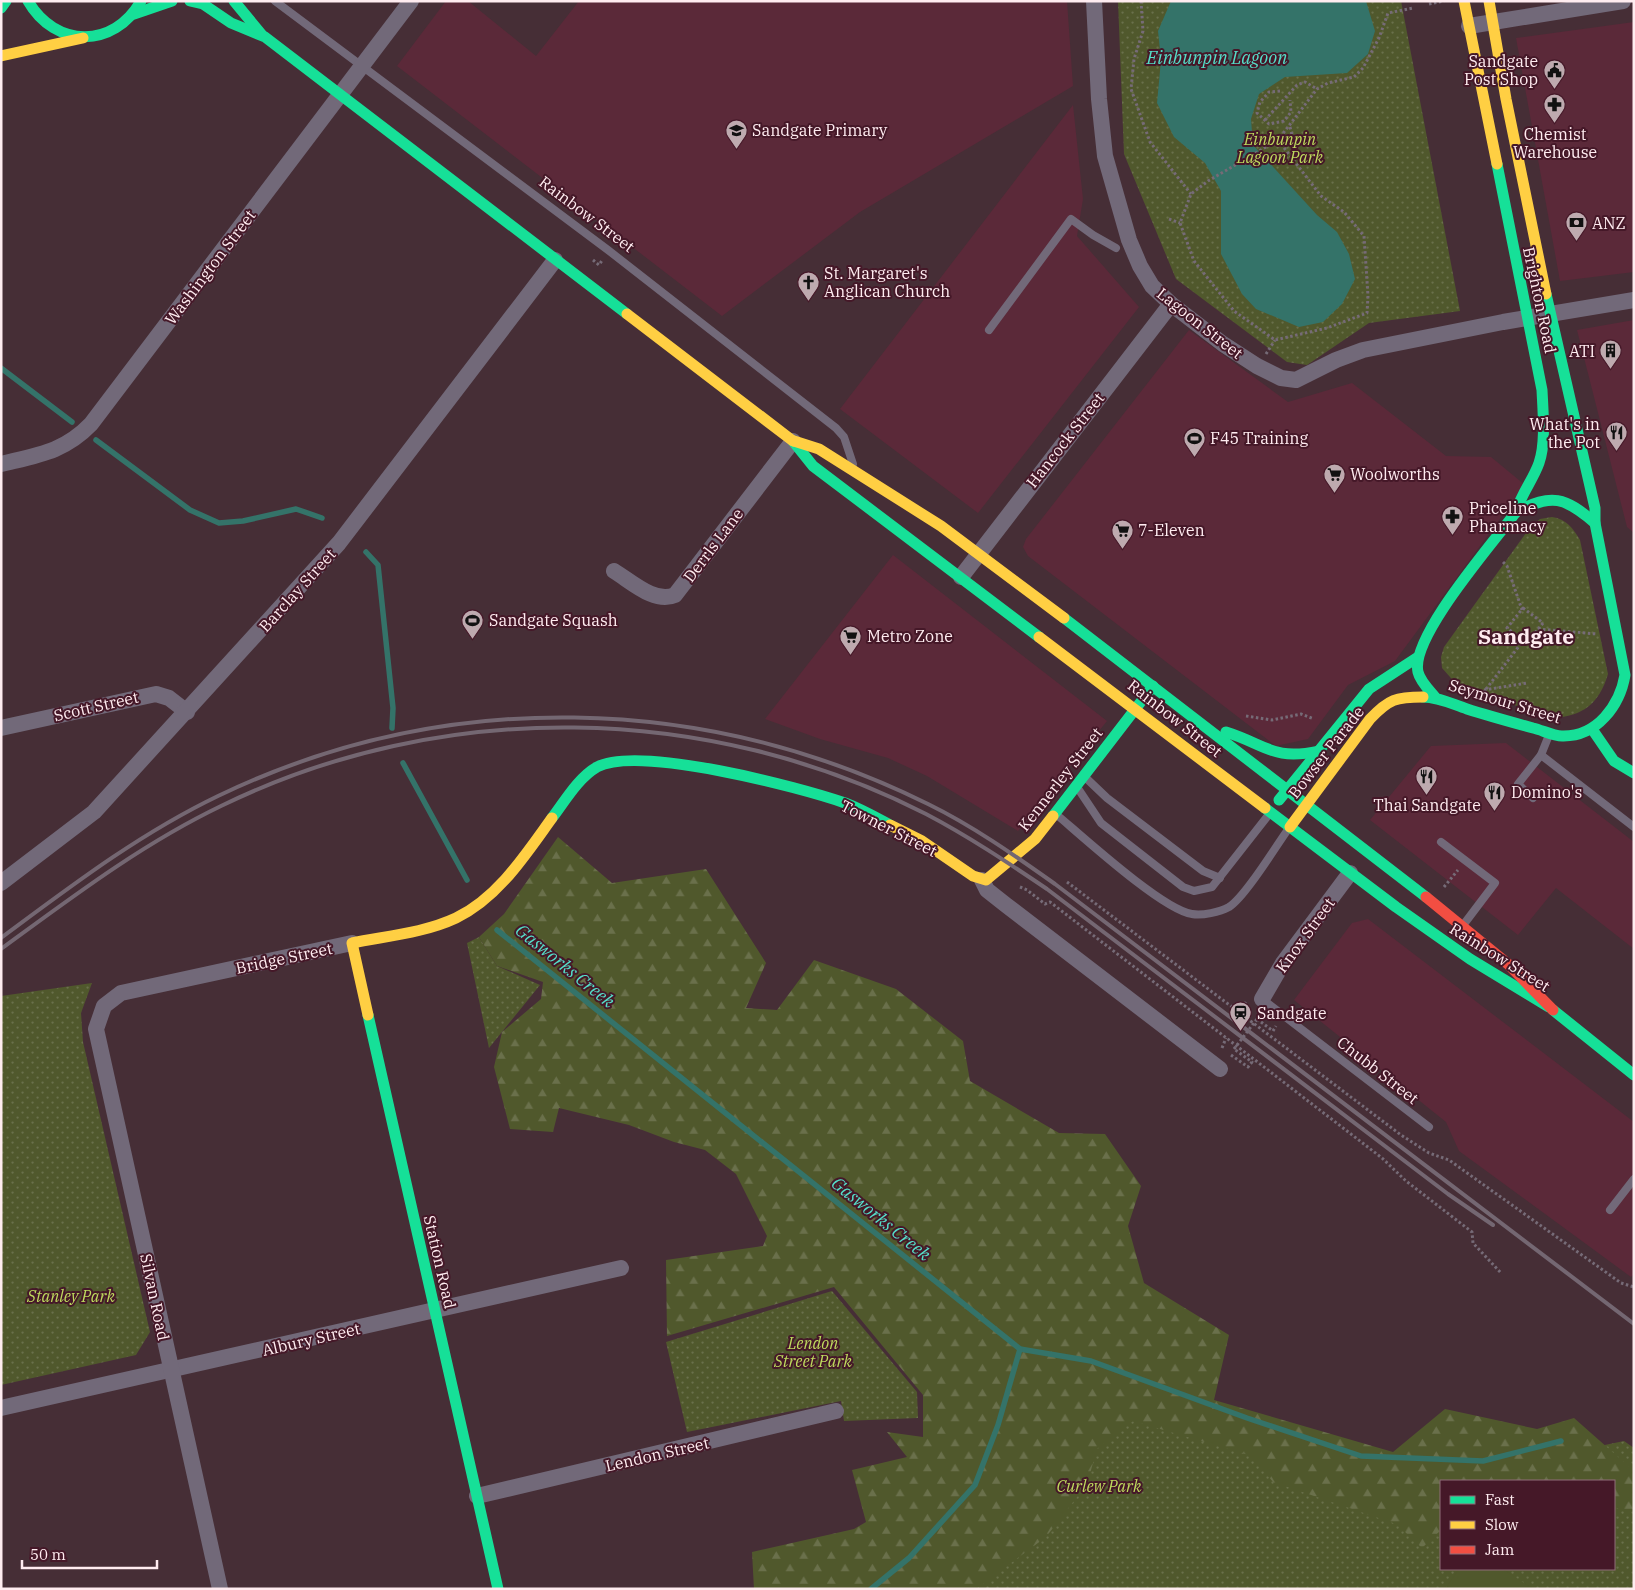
<svg xmlns="http://www.w3.org/2000/svg" width="1635" height="1590" viewBox="0 0 1635 1590" font-family="'IBM Plex Serif',serif">
<style>
.built{fill:#5b2939}
.grass{fill:url(#grass-dots);fill-rule:evenodd}
.forest{fill:url(#forest-firs)}
.pitch{fill:#50582c}
.water{fill:#347369}
.lines{fill:none;stroke-linecap:round;stroke-linejoin:round}
.stream{stroke:#347369;stroke-width:5.5}
.path{stroke:#766b77;stroke-width:3;stroke-dasharray:2.5 2.5;stroke-linecap:butt}
.lane{stroke:#726979;stroke-width:8}
.street{stroke:#726979;stroke-width:16}
.fast{stroke:#16e098;stroke-width:11}
.slow{stroke:#ffcf43;stroke-width:11}
.jam{stroke:#f24e42;stroke-width:11}
.rail{stroke:#746772;stroke-width:4}
.path-bridge{stroke:#766b77;stroke-width:3;stroke-dasharray:2.5 2.5;stroke-linecap:butt}
.labels{text-anchor:middle;stroke-width:4;stroke-linejoin:round;paint-order:stroke}
.poi-label{font-size:16px;fill:#ffecf0;stroke:#451828;text-anchor:start}
.park-label{font-size:16px;font-style:italic;fill:#bedb5e;stroke:#451828}
.street-label{font-size:16px;fill:#ffecf0;stroke:#451828}
.water-label{font-size:18px;font-style:italic;fill:#55dec9;stroke:#451828}
.district-label{font-size:21px;font-weight:bold;fill:#ffecf0;stroke:#451828}
</style>
<defs>
<pattern id="grass-dots" width="8" height="8" patternUnits="userSpaceOnUse" patternTransform="scale(1.25)"><rect width="8" height="8" fill="#50582c"/><path d="M2 2h.1M6 6h.1" fill="none" stroke="#6a704b" stroke-width="1.8" stroke-linecap="round"/></pattern>
<pattern id="forest-firs" width="22" height="20" patternUnits="userSpaceOnUse" patternTransform="scale(1.25)"><rect width="22" height="20" fill="#50582c"/><path d="M5 1l3.5 6h-7zM16 11l3.5 6h-7z" fill="#6a704b"/></pattern>
</defs>
<rect width="100%" height="100%" fill="#462e36"/>
<!-- built -->
<g class="built">
<path d="M446 1H468L536 56 579 1H1067L1073 86 860 212 722 316 397 66Z"/>
<path d="M1634 22V272L1560 281 1516 38Z"/>
<path d="M1073 105 1083 199 1077 236 1139 307 978 513 840 409Z"/>
<path d="M1634 320V533L1627 527 1577 330Z"/>
<path d="M1189 330 1288 402 1352 383 1446 456 1491 457 1525 485 1395 661 1348 685 1308 739 1276 746 1028 556 1023 547 1026 539Z"/>
<path d="M893 555 1107 721 1018 831 927 776 888 758 820 739 765 719Z"/>
<path d="M1506 743 1634 842V949L1556 888 1518 935 1370 820 1431 746Z"/>
<path d="M1368 919 1634 1122V1274L1631 1277 1459 1151 1446 1122 1294 1000 1352 923Z"/>
</g>
<!-- grass -->
<g class="grass">
<path d="M1118 1H1401L1460 311 1369 323 1307 365 1287 362 1176 279 1124 154Z"/>
<path d="M1552 517C1566 519 1573 528 1580 540L1608 674C1599 704 1583 716 1553 718L1458 686 1442 668 1441 657 1444 647 1531 526 1540 519Z"/>
<path d="M479 937 497 966 540 985 489 1048 467 943Z"/>
<path d="M92 983 81 1013 83 1042 150 1332 136 1355 1 1385V996Z"/>
<path d="M832 1291 917 1392 918 1418 844 1421 841 1401 687 1432 666 1342Z"/>
<path d="M1027 1389 1469 1473 1624 1441 1634 1448V1589H895ZM1441 1481H1614V1569H1441Z"/>
</g>
<!-- forest -->
<path class="forest" d="M558 837 612 883 706 869 766 963 746 1008 777 1010 814 960 896 989 963 1041 970 1081 1059 1133 1105 1134 1141 1186 1128 1226 1144 1283 1229 1335 1214 1400 1393 1452 1445 1409 1537 1429 1574 1418 1634 1471V1510L1624 1511 1614 1507V1481H1441V1530L1422 1548 1405 1532 1402 1526 1273 1482 1252 1456 1133 1421 1097 1449 1087 1484 1046 1537 976 1589H754L752 1552 854 1529 866 1522 852 1470 907 1457 887 1432 923 1437V1395L834 1287 667 1336 666 1260 763 1246 767 1236 736 1174 705 1150 674 1142 629 1125 559 1108 553 1132 510 1129 494 1067 502 1032 541 999 543 982 497 966 479 937 504 914Z"/>
<!-- pitch -->
<path class="pitch" d="M1459 1569H1503L1533 1589H1445Z"/>
<!-- water -->
<path class="water" d="M1171 1H1366L1375 31 1368 54 1347 73 1285 77 1259 94 1251 119 1253 145 1317 215 1337 232 1349 254 1355 279 1342 304 1323 322 1299 327 1256 309 1242 294 1221 254V191L1205 163 1174 137 1157 103 1161 60 1158 31Z"/>
<g class="lines">
<!-- stream -->
<g class="stream">
<path d="M1 368 72 422"/>
<path d="M96 440 190 510 219 523 243 521 296 509 322 518"/>
<path d="M366 552 378 565 393 708 392 728"/>
<path d="M403 763 467 880"/>
<path d="M497 930 1020 1349 1091 1361 1247 1418 1361 1456 1483 1461 1561 1441"/>
<path d="M871 1589 909 1558 975 1485 998 1425 1020 1349"/>
</g>
<!-- path -->
<g class="path">
<path d="M1141 1 1143 31 1134 59 1131 89 1150 142 1191 194"/>
<path d="M1429 4 1444 1"/>
<path d="M1280 91 1269 92 1260 102 1257 113 1269 124 1284 121 1291 112 1290 100"/>
<path d="M1265 120 1297 85 1305 82 1317 89"/>
<path d="M1290 127 1296 150 1293 160"/>
<path d="M1278 140 1321 196 1344 212 1364 236 1368 296 1367 313 1327 328 1275 340 1234 311 1194 261 1180 223 1191 194 1208 181 1278 140 1317 89 1328 83 1354 77 1363 68 1379 38 1388 13 1413 8"/>
<path d="M1169 219 1180 223"/>
<path d="M593 260 599 265 603 259"/>
<path d="M1266 354 1275 340"/>
<path d="M1503 562 1507 566 1522 610"/>
<path d="M1523 608 1543 623 1527 643 1507 628Z"/>
<path d="M1538 629 1597 634"/>
<path d="M1484 690 1527 683"/>
<path d="M1483 693 1523 641"/>
<path d="M1246 716 1272 720 1301 714 1314 719"/>
<path d="M1067 882 1401 1135 1429 1153 1449 1160 1621 1283 1634 1287"/>
<path d="M1020 887 1027 890 1045 904 1050 902 1382 1158 1406 1181 1472 1232 1473 1243 1501 1273"/>
<path d="M1444 887 1458 870"/>
<path d="M1239 1012 1245 1003 1246 1004"/>
<path d="M1257 1019 1273 1031 1276 1026"/>
<path d="M1222 1048 1226 1038"/>
<path d="M1231 1055 1248 1067 1252 1062 1234 1049"/>
</g>
<!-- lane -->
<g class="lane">
<path d="M275 1 608 250 836 428 844 437 853 464"/>
<path d="M989 330 1071 219 1093 235 1116 248"/>
<path d="M1541 755 1634 827"/>
<path d="M1086 778 1107 798 1203 871 1220 878"/>
<path d="M1077 787 1101 823 1183 887 1194 891 1212 887 1270 813"/>
<path d="M1533 798 1518 784 1541 755 1549 735"/>
<path d="M1057 815C1083 837 1163 910 1192 914 1202 916 1220 912 1229 907 1245 897 1276 846 1289 828"/>
<path d="M1441 842 1495 883 1464 924"/>
<path d="M1262 999 1429 1127"/>
<path d="M1610 1210 1634 1179"/>
</g>
<!-- street -->
<g class="street">
<path d="M1094 1 1099 99 1105 156 1129 240 1140 266 1152 286 1171 304 1223 344 1257 366 1281 378 1296 380 1336 360 1363 350 1503 322 1634 300"/>
<path d="M1469 26 1623 1"/>
<path d="M1 464C38 455 64 452 91 424L411 1"/>
<path d="M614 571C632 582 655 604 675 595L793 441"/>
<path d="M961 577 1171 304"/>
<path d="M1 728 156 694 169 698 187 712"/>
<path d="M982 880 987 890 1006 905 1220 1069"/>
<path d="M1 883 94 812 339 543 555 260"/>
<path d="M1262 999 1283 963 1350 873"/>
<path d="M1 1408 621 1268"/>
<path d="M477 1496 836 1411"/>
<path d="M220 1589 96 1029 104 1006 121 993 352 943"/>
</g>
<!-- fast -->
<g class="fast">
<path d="M28 1C55 48 114 49 141 1"/>
<path d="M190 1 203 4 231 23 265 37 627 314"/>
<path d="M234 1 262 35"/>
<path d="M1 8 6 1"/>
<path d="M134 14 172 1"/>
<path d="M793 441 813 466 1039 637"/>
<path d="M1516 512C1552 493 1565 497 1595 523"/>
<path d="M1064 618 1426 897"/>
<path d="M1423 697C1439 697 1452 704 1467 709 1489 716 1511 722 1533 728 1542 730 1553 736 1562 736 1597 737 1620 705 1625 675L1595 523V508L1546 294"/>
<path d="M1435 697C1429 690 1420 681 1418 672 1410 637 1494 542 1516 512 1521 494 1533 480 1539 463 1546 443 1543 412 1542 390L1497 164"/>
<path d="M1592 729 1614 761 1634 773"/>
<path d="M1226 732C1267 745 1273 761 1319 751"/>
<path d="M1279 800 1369 689 1418 657"/>
<path d="M1265 808 1396 907 1470 959 1549 1007"/>
<path d="M1053 816 1153 686"/>
<path d="M552 818C565 801 578 778 597 767 639 745 799 787 845 803 861 809 875 817 890 825"/>
<path d="M1553 1010 1634 1075"/>
<path d="M368 1015 498 1589"/>
</g>
<!-- slow -->
<g class="slow">
<path d="M1464 1 1497 164"/>
<path d="M1489 1 1506 99 1546 294"/>
<path d="M1 56 83 38"/>
<path d="M627 314 793 441"/>
<path d="M794 441 819 449 941 526 1064 618"/>
<path d="M1039 637 1265 808"/>
<path d="M890 825 922 841 973 876 986 880 1035 839 1053 816"/>
<path d="M1290 827 1370 719C1389 699 1396 697 1423 697"/>
<path d="M368 1015 352 943C386 936 424 933 456 918 498 898 526 854 552 818"/>
</g>
<!-- jam -->
<path class="jam" d="M1426 897 1508 964 1553 1010"/>
<!-- rail -->
<g class="rail">
<path d="M1 938C71 886 139 834 218 796 445 687 704 693 928 804 973 826 1014 855 1055 884L1634 1324"/>
<path d="M1 949C72 897 142 844 221 806 442 698 707 702 926 814 968 836 1007 862 1047 889L1448 1194 1493 1225"/>
</g>
<!-- path-bridge -->
<path class="path-bridge" d="M1234 1049 1257 1019"/>
</g>
<!-- icons -->
<defs>
<symbol id="civic-pin" viewBox="-11 -11 22 30"><path d="M0 17L-7.5 6A9.5 9.5 0 1 1 7.5 6Z" fill="#beaaaf" stroke="#451828"/><path d="M-.6-6.5H3V-4.5H.6V-3L4-1V1h2V6H-6V1h2V-1L-.6-3ZM-1.2 2.5V6h2.4V2.5Z" fill="#111"/></symbol>
<symbol id="pharmacy-pin" viewBox="-11 -11 22 30"><path d="M0 17L-7.5 6A9.5 9.5 0 1 1 7.5 6Z" fill="#beaaaf" stroke="#451828"/><path d="M-2-6h4v4h4v4h-4v4h-4v-4h-4v-4h4Z" fill="#111"/></symbol>
<symbol id="school-pin" viewBox="-11 -11 22 30"><path d="M0 17L-7.5 6A9.5 9.5 0 1 1 7.5 6Z" fill="#beaaaf" stroke="#451828"/><path d="M0-5L7-2L0 1L-7-2ZM-4 1L0 2.5L4 1V4Q0 6-4 4Z" fill="#111"/></symbol>
<symbol id="bank-pin" viewBox="-11 -11 22 30"><path d="M0 17L-7.5 6A9.5 9.5 0 1 1 7.5 6Z" fill="#beaaaf" stroke="#451828"/><path d="M-6-4H6V4H-6ZM0-2.3a2.3 2.3 0 1 0 0 4.6a2.3 2.3 0 1 0 0-4.6Z" fill="#111"/></symbol>
<symbol id="church-pin" viewBox="-11 -11 22 30"><path d="M0 17L-7.5 6A9.5 9.5 0 1 1 7.5 6Z" fill="#beaaaf" stroke="#451828"/><path d="M-1.2-6h2.4v3.5h3.3v2.4h-3.3V6h-2.4V-.1h-3.3v-2.4h3.3Z" fill="#111"/></symbol>
<symbol id="building-pin" viewBox="-11 -11 22 30"><path d="M0 17L-7.5 6A9.5 9.5 0 1 1 7.5 6Z" fill="#beaaaf" stroke="#451828"/><path d="M-4-6H4V6H1V3H-1V6H-4ZM-2.5-4.3h1.7v1.8h-1.7ZM.8-4.3h1.7v1.8H.8ZM-2.5-1h1.7V.8h-1.7ZM.8-1h1.7V.8H.8Z" fill="#111"/></symbol>
<symbol id="restaurant-pin" viewBox="-11 -11 22 30"><path d="M0 17L-7.5 6A9.5 9.5 0 1 1 7.5 6Z" fill="#beaaaf" stroke="#451828"/><path d="M-5-6h1v4h1v-4h1v4h1v-4h1v5L-1.5 .5V6h-2V.5L-5-1ZM5-6V6H3V1.5H1.5Q1.5-4 5-6Z" fill="#111"/></symbol>
<symbol id="stadium-pin" viewBox="-11 -11 22 30"><path d="M0 17L-7.5 6A9.5 9.5 0 1 1 7.5 6Z" fill="#beaaaf" stroke="#451828"/><path d="M0-5a6.5 5 0 1 0 0 10a6.5 5 0 1 0 0-10ZM-3.5-1.8h7v3.6h-7Z" fill="#111"/></symbol>
<symbol id="supermarket-pin" viewBox="-11 -11 22 30"><path d="M0 17L-7.5 6A9.5 9.5 0 1 1 7.5 6Z" fill="#beaaaf" stroke="#451828"/><path d="M-6-5.5h2.5l.6 2H6L4.5 2H-2.5L-4.4-4H-6ZM-1.5 3.2a1.3 1.3 0 1 0 .1 0ZM3 3.2a1.3 1.3 0 1 0 .1 0Z" fill="#111"/></symbol>
<symbol id="station-pin" viewBox="-11 -11 22 30"><path d="M0 17L-7.5 6A9.5 9.5 0 1 1 7.5 6Z" fill="#beaaaf" stroke="#451828"/><path d="M-3-6H3Q5-6 5-4V2Q5 4 3 4L4.5 6H3L1.5 4h-3L-3 6H-4.5L-3 4Q-5 4-5 2V-4Q-5-6-3-6ZM-3.5-4v3h7v-3ZM-3.5 1v1.5H-2V1ZM2 1v1.5H3.5V1Z" fill="#111"/></symbol>
</defs>
<g fill-rule="evenodd">
<use href="#civic-pin" x="1542" y="58" width="25" height="34"/>
<use href="#pharmacy-pin" x="1542" y="92" width="25" height="34"/>
<use href="#school-pin" x="724" y="118" width="25" height="34"/>
<use href="#bank-pin" x="1564" y="210" width="25" height="34"/>
<use href="#church-pin" x="796" y="270" width="25" height="34"/>
<use href="#building-pin" x="1598" y="338" width="25" height="34"/>
<use href="#restaurant-pin" x="1604" y="420" width="25" height="34"/>
<use href="#stadium-pin" x="1182" y="426" width="25" height="34"/>
<use href="#supermarket-pin" x="1322" y="462" width="25" height="34"/>
<use href="#pharmacy-pin" x="1440" y="504" width="25" height="34"/>
<use href="#supermarket-pin" x="1110" y="518" width="25" height="34"/>
<use href="#stadium-pin" x="460" y="608" width="25" height="34"/>
<use href="#supermarket-pin" x="838" y="624" width="25" height="34"/>
<use href="#restaurant-pin" x="1414" y="764" width="25" height="34"/>
<use href="#restaurant-pin" x="1482" y="780" width="25" height="34"/>
<use href="#station-pin" x="1228" y="1000" width="25" height="34"/>
</g>
<g class="labels">
<!-- poi labels -->
<g class="poi-label">
<text x="1538" y="67" text-anchor="end">Sandgate<tspan x="1538" dy="18">Post Shop</tspan></text>
<text x="752" y="136">Sandgate Primary</text>
<text x="1555" y="140" text-anchor="middle">Chemist<tspan x="1555" dy="18">Warehouse</tspan></text>
<text x="1592" y="229">ANZ</text>
<text x="824" y="279">St. Margaret's<tspan x="824" dy="18">Anglican Church</tspan></text>
<text x="1595" y="357" text-anchor="end">ATI</text>
<text x="1600" y="430" text-anchor="end">What's in<tspan x="1600" dy="18">the Pot</tspan></text>
<text x="1210" y="444">F45 Training</text>
<text x="1350" y="480">Woolworths</text>
<text x="1469" y="514">Priceline<tspan x="1469" dy="18">Pharmacy</tspan></text>
<text x="1138" y="536">7-Eleven</text>
<text x="489" y="626">Sandgate Squash</text>
<text x="867" y="642">Metro Zone</text>
<text x="1511" y="798">Domino's</text>
<text x="1427" y="811" text-anchor="middle">Thai Sandgate</text>
<text x="1257" y="1019">Sandgate</text>
</g>
<!-- park labels -->
<g class="park-label">
<text x="1280" y="145">Einbunpin<tspan x="1280" dy="18">Lagoon Park</tspan></text>
<text x="71" y="1302">Stanley Park</text>
<text x="813" y="1349">Lendon<tspan x="813" dy="18">Street Park</tspan></text>
<text x="1099" y="1492">Curlew Park</text>
</g>
<!-- street labels -->
<g class="street-label">
<text transform="translate(587 214) rotate(37)" y="6">Rainbow Street</text>
<text transform="translate(210 267) rotate(-53)" y="6">Washington Street</text>
<text transform="translate(1540 300) rotate(78)" y="6">Brighton Road</text>
<text transform="translate(1200 323) rotate(38)" y="6">Lagoon Street</text>
<text transform="translate(1065 440) rotate(-52)" y="6">Hancock Street</text>
<text transform="translate(713 545) rotate(-53)" y="6">Derrls Lane</text>
<text transform="translate(297 590) rotate(-48)" y="6">Barclay Street</text>
<text transform="translate(1505 701) rotate(17)" y="6">Seymour Street</text>
<text transform="translate(96 706) rotate(-13)" y="6">Scott Street</text>
<text transform="translate(1175 718) rotate(38)" y="6">Rainbow Street</text>
<text transform="translate(1326 752) rotate(-52)" y="6">Bowser Parade</text>
<text transform="translate(1060 779) rotate(-52)" y="6">Kennerley Street</text>
<text transform="translate(889 828) rotate(27)" y="6">Towner Street</text>
<text transform="translate(1305 935) rotate(-54)" y="6">Knox Street</text>
<text transform="translate(1500 957) rotate(32)" y="6">Rainbow Street</text>
<text transform="translate(284 958) rotate(-12)" y="6">Bridge Street</text>
<text transform="translate(1378 1070) rotate(38)" y="6">Chubb Street</text>
<text transform="translate(440 1262) rotate(77)" y="6">Station Road</text>
<text transform="translate(155 1297) rotate(78)" y="6">Silvan Road</text>
<text transform="translate(311 1339) rotate(-13)" y="6">Albury Street</text>
<text transform="translate(657 1454) rotate(-13)" y="6">Lendon Street</text>
</g>
<!-- water labels -->
<g class="water-label">
<text x="1217" y="64">Einbunpin Lagoon</text>
<text transform="translate(565 966) rotate(39)" y="6">Gasworks Creek</text>
<text transform="translate(881 1219) rotate(39)" y="6">Gasworks Creek</text>
</g>
<!-- district labels -->
<g class="district-label">
<text x="1526" y="644">Sandgate</text>
</g>
</g>
<!-- border -->
<rect width="1635" height="1590" fill="none" stroke="#ffecf0" stroke-width="5"/>
<!-- legend -->
<rect x="1440" y="1480" width="175" height="90" fill="#451828" stroke="#8f6d78"/>
<rect x="1450" y="1496" width="25" height="8" fill="#16e098" stroke="#8f6d78"/>
<text x="1485" y="1505" font-size="15" fill="#ffecf0">Fast</text>
<rect x="1450" y="1521" width="25" height="8" fill="#ffcf43" stroke="#8f6d78"/>
<text x="1485" y="1530" font-size="15" fill="#ffecf0">Slow</text>
<rect x="1450" y="1546" width="25" height="8" fill="#f24e42" stroke="#8f6d78"/>
<text x="1485" y="1555" font-size="15" fill="#ffecf0">Jam</text>
<!-- scale -->
<path d="M22 1560v8h135v-8" fill="none" stroke="#ffecf0" stroke-width="2.5"/>
<text x="30" y="1560" font-size="15" fill="#ffecf0" stroke="#451828" stroke-width="4" paint-order="stroke">50 m</text>
</svg>
